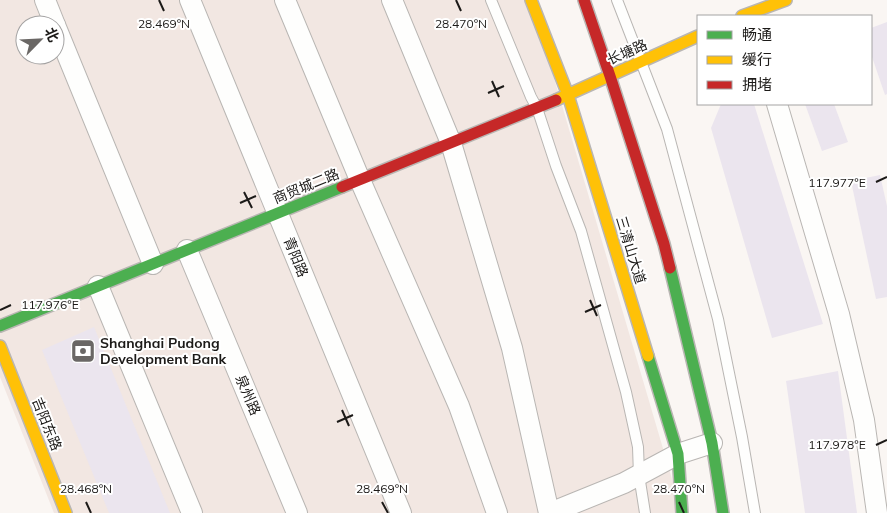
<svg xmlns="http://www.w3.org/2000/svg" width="887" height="513" viewBox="0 0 887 513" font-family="Mulish,'Noto Sans SC',sans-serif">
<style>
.built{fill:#f2e7e2;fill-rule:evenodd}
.building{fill:#ebe5ee}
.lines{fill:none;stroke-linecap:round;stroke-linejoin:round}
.lane-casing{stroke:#b9b6b3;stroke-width:12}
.street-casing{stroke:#b9b6b3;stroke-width:22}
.fast-casing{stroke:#b9b6b3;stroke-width:14}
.slow-casing{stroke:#b9b6b3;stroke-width:14}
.jam-casing{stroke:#b9b6b3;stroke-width:14}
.lane{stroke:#fefefd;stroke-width:10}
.street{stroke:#fefefd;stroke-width:20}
.fast{stroke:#4caf50;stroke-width:11}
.slow{stroke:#ffc107;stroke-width:11}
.jam{stroke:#c62828;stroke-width:11}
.ticks{fill:none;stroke:#1c1a18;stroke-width:2}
.labels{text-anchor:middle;stroke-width:4;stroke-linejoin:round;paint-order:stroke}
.street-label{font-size:14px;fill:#1c1a18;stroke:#fff}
.poi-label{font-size:14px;font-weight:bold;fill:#1c1a18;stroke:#fff;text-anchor:start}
.ticks-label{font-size:12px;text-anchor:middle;fill:#1c1a18;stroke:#fff;stroke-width:4;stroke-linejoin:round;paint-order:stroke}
</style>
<rect width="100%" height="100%" fill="#faf6f3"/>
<!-- built -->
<path class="built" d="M0 0H531L682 513H54L0 377ZM25 25H55V55H25Z"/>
<!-- building -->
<g class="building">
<path d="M887 22V94L885 95 871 54V28Z"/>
<path d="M721 104H754L823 324 772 338 711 128Z"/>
<path d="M805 104H834L848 142 822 151Z"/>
<path d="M880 175 887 206V297L876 299 851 181Z"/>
<path d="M94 327 170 513H109L42 350Z"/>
<path d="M838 371 857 513H805L786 381Z"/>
</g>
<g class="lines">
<defs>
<g id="lane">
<path d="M491 0 531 97 537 108 556 166 581 231 626 392 638 447 639 475 645 513"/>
<path d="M617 0 667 129 718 319 742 437 755 513"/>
</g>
<g id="street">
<path d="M45 0 55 25"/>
<path d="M190 0 401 513"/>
<path d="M285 0 360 180 459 406 497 513"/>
<path d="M392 0 451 143 512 348 549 513"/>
<path d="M55 25 153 264"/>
<path d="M777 104 839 314 864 420 877 513"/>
<path d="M187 250 297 513"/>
<path d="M98 286 192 513"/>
<path d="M550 513 624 483 678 454 712 443"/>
</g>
<g id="fast">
<path d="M670 268 712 443 723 513"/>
<path d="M0 326 342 187"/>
<path d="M648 356 678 454 682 513"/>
</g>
<g id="slow">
<path d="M531 0 568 95 648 356"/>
<path d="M742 16 786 0"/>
<path d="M556 100 698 36"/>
<path d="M0 346 66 513"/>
</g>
<g id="jam">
<path d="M584 0 610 76 664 244 670 268"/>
<path d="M342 187 556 100"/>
</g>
</defs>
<!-- lane casing -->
<use href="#lane" class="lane-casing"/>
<!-- street casing -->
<use href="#street" class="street-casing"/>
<!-- fast casing -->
<use href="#fast" class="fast-casing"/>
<!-- slow casing -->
<use href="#slow" class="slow-casing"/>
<!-- jam casing -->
<use href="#jam" class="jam-casing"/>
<!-- lane -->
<use href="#lane" class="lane"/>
<!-- street -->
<use href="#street" class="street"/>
<!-- fast -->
<use href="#fast" class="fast"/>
<!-- slow -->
<use href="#slow" class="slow"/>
<!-- jam -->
<use href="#jam" class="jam"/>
</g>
<!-- ticks -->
<path class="ticks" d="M159 0 164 11M456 0 461 11M492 81 499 97M488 93 504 86M876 182 887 177M244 192 252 208M240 203 256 196M590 300 597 316M0 310 11 305M585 312 601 305M342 410 349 426M337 422 353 415M876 445 887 440M86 502 91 513M382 502 388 513M679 502 684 513"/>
<!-- icons -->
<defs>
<symbol id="bank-square" viewBox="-11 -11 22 22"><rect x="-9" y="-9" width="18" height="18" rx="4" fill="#6a6765" stroke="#fff"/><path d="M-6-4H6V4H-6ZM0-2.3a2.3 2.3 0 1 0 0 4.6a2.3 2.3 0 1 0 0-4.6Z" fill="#fff"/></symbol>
</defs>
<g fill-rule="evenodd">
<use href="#bank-square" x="69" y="337" width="28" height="28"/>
</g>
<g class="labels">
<!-- street labels -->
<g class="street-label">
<text transform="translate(627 52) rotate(-24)" y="5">长塘路</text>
<text transform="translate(306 186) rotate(-22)" y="5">商贸城二路</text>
<text transform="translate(631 250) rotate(73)" y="5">三清山大道</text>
<text transform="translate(296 257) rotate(68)" y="5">青阳路</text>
<text transform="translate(248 395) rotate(67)" y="5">泉州路</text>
<text transform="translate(47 424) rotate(68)" y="5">吉阳东路</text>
</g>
<!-- poi labels -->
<g class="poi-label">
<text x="100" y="348">Shanghai Pudong<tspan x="100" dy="16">Development Bank</tspan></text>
</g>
</g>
<g class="ticks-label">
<text x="164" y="28">28.469°N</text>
<text x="461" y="28">28.470°N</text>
<text x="837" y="187">117.977°E</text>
<text x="50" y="309">117.976°E</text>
<text x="837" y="449">117.978°E</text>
<text x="86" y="493">28.468°N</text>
<text x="382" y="493">28.469°N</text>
<text x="679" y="493">28.470°N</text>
</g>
<!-- legend -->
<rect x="697" y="15" width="175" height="90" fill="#ffffff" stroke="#a4a3a3"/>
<rect x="707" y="31" width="25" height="8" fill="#4caf50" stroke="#a4a3a3"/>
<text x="742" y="40" font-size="15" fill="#1c1a18">畅通</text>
<rect x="707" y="56" width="25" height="8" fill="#ffc107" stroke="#a4a3a3"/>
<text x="742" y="65" font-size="15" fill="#1c1a18">缓行</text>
<rect x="707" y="81" width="25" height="8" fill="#c62828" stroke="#a4a3a3"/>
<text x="742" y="90" font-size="15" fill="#1c1a18">拥堵</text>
<!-- north arrow -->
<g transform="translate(40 40) rotate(66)"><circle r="24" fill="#ffffff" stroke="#a4a3a3"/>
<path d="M0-4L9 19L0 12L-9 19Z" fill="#6a6765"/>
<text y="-8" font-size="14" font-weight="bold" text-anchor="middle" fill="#1c1a18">北</text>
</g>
</svg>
